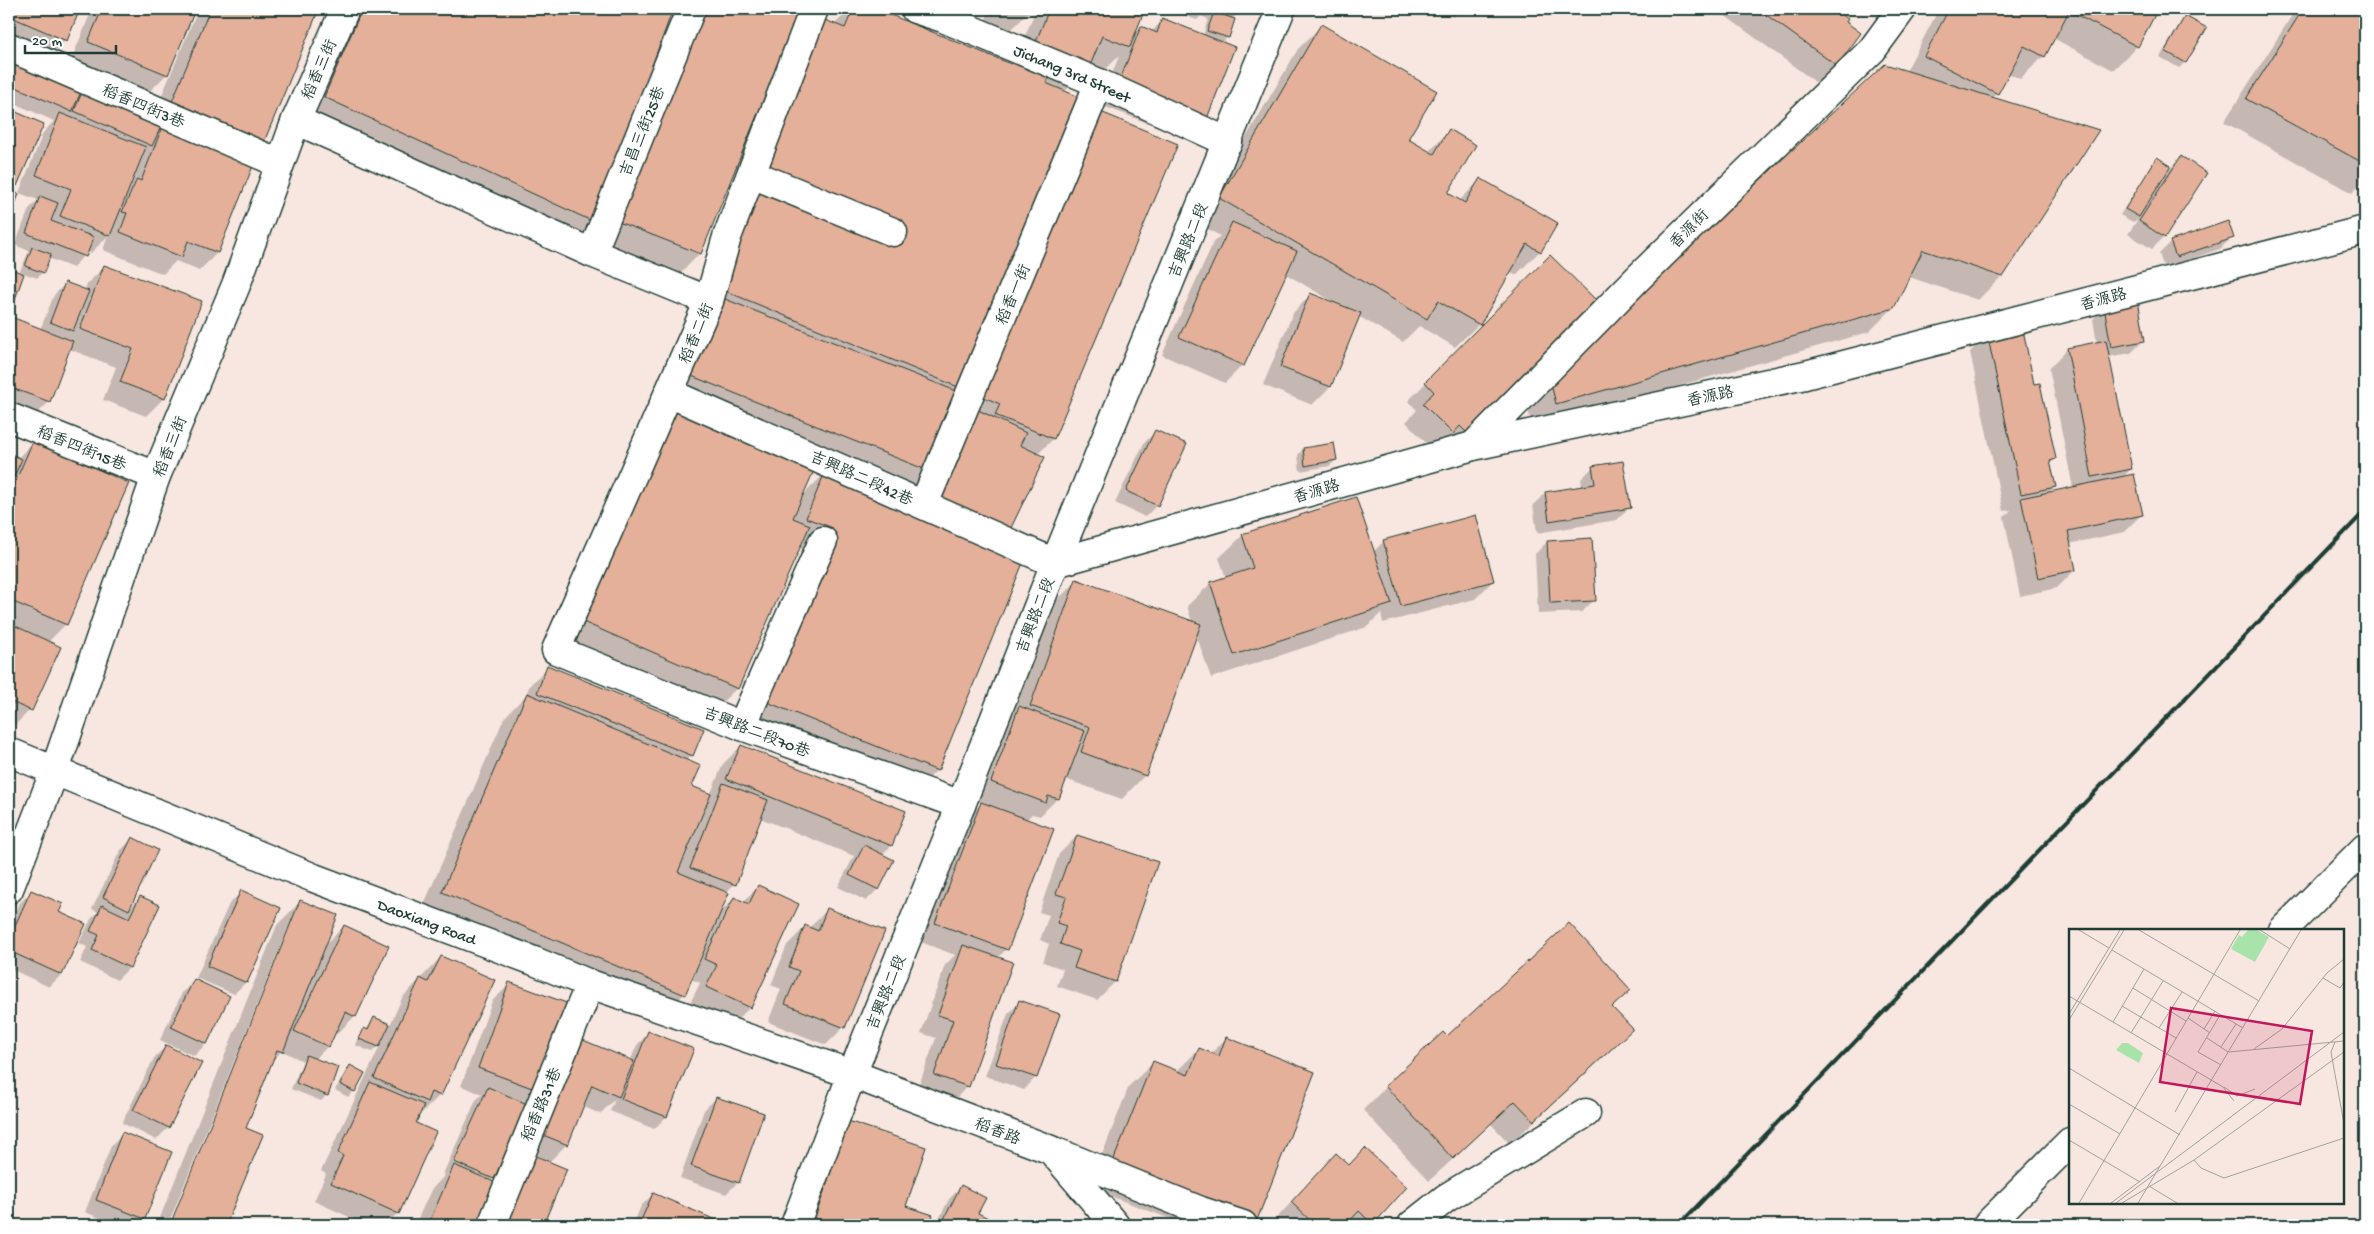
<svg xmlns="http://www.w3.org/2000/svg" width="2374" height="1234" viewBox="0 0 2374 1234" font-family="'Gochi Hand','LXGW WenKai TC',sans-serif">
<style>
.shadow{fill:#0003}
.building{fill:#e5b099;stroke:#1f3d34}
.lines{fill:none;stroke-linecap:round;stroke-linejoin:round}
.street-casing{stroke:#1f3d34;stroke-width:31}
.secondary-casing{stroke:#1f3d34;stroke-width:31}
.primary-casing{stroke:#1f3d34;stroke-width:31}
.street{stroke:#fff;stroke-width:28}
.secondary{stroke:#fff;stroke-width:28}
.primary{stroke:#fff;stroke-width:28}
.rail{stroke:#1f3d34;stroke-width:4}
.labels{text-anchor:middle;stroke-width:5;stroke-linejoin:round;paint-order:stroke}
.street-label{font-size:16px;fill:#1f3d34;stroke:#fff}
.inset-road{fill:none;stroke:#a1a39b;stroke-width:1}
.view{fill:#c2185b;fill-opacity:0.15;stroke:#c2185b;stroke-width:2.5}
.inset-edge{fill:none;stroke:#1f3d34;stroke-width:2.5}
</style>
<rect width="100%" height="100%" fill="#f7e7e0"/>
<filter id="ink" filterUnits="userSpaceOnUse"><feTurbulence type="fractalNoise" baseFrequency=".02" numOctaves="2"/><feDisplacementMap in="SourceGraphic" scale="10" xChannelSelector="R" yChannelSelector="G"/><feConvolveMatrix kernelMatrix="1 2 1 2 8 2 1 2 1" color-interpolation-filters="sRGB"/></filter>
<g filter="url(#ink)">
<!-- shadow -->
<g class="shadow">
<path d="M9 9H79L66 40 54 52 9 33Z"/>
<path d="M94 9H193L189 15 167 74 149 92 71 60 91 12Z"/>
<path d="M198 9H318L217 253 199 271 176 261 163 274 103 250 108 236 91 253 87 251 73 268 48 258 43 272 37 278 23 273 13 301 9 305V270L19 273 29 251 15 245 29 209 38 200 19 193 43 133 54 121 9 101V64L16 57 154 114Z"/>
<path d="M350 9H672L593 221 569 245 302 120Z"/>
<path d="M682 9H799L700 253 677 277 588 242Z"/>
<path d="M850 9H873L1006 64 1018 53 1036 9H1144L1133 36 1141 28 1151 32 1163 20 1203 36 1208 19 1201 16 1197 20 1165 9H1242L1232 19 1228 37 1222 43 1205 120 1187 138 1100 105 1119 56 1105 70 1089 64 1087 70 1064 92 962 388 1176 145 1053 439 1037 455 1008 531 937 770 914 794 740 724 810 552 798 547 737 688 713 711 561 646 655 432 678 409 801 497 825 473 909 496 666 399 834 25Z"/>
<path d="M990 9H1032L1007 34 984 24Z"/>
<path d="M1442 9H1461L1453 17Z"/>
<path d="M1716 9H1832L1846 19 1844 22 1859 34 1836 66 1818 84Z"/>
<path d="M1939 9H2157L2137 46 2113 70 2053 38 2044 56 2020 79 2008 73 1993 98 2002 276 1978 300 1909 277 1893 308 1869 332 1532 427 1526 401 1906 71Z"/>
<path d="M2296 9H2365V180L2352 193 2224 122Z"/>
<path d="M2185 17 2205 28 2185 63 2179 68 2160 57 2180 23Z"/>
<path d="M1322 25 1407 139 1428 152 1449 131 1446 193 1459 201 1480 180 1540 251 1516 275 1510 271 1479 324 1455 347 1419 326 1403 342 1358 316 1330 387 1312 405 1263 385 1293 313 1310 295 1335 303 1286 274 1243 365 1225 383 1162 355 1214 241 1220 236 1196 222 1298 49Z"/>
<path d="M9 111 42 125 16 186 10 191 18 194 9 217Z"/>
<path d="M2181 158 2164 237 2152 249 2128 234 2138 219 2133 222 2120 215 2157 159 2167 172Z"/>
<path d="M2232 237 2220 249 2164 268 2159 254 2171 242Z"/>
<path d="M1550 257 1596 301 1448 450 1434 451 1406 422 1417 410 1408 401Z"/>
<path d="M105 266 164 398 146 416 103 400 116 367 69 349 49 402 31 420 9 412V318L40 330 54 295 66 283 84 291 87 284Z"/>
<path d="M2105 307 2143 341 2131 353 2108 357 2131 469 2122 478 2142 514 2124 532 2069 544 2075 570 2057 588 2020 596 2004 517 2011 510 2003 511 1970 352 1988 334 2033 386 2055 459 2050 464 2055 487 2048 493 2073 488 2049 368 2067 349 2097 344 2093 319Z"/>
<path d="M1156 431 1157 505 1145 517 1115 503 1144 443Z"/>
<path d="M33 442 66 624 48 642 59 647 30 710 12 728 9 727V455L17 459Z"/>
<path d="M1303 449 1336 460 1330 466 1300 471 1298 455Z"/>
<path d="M1593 467 1629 508 1617 520 1537 533 1533 505 1545 493 1582 487 1581 479Z"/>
<path d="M1243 535 1373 552 1384 541 1493 581 1475 599 1383 623 1381 613 1367 627 1211 678 1196 634 1145 775 1122 799 1065 779 1058 798 1040 816 1032 814 1026 820 1007 949 997 958 1011 963 967 1087 949 1105 916 1093 936 1038 921 1033 945 965 955 955 918 941 963 822 982 803 974 800 1002 726 1013 714 1053 604 1077 581 1192 622 1187 606 1211 583 1226 578 1219 558Z"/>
<path d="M1547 542 1594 600 1582 612 1538 614 1535 554Z"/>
<path d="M548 667 692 755 686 761 690 787 710 795 723 764 741 746 905 812 891 846 882 855 878 889 866 901 838 887 854 856 760 818 734 884 726 893 718 914 734 899 742 903 758 887 750 1007 732 1025 689 1005 700 983 691 979 684 994 661 1018 419 916 504 718 525 696 530 685Z"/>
<path d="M1077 836 1156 863 1115 982 1097 1000 1057 986 1063 969 1043 962 1049 944 1040 940 1049 915 1039 912 1059 854Z"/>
<path d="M132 839 130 908 140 897 158 906 129 968 117 980 80 962 87 947 79 943 91 919 98 912 92 909 120 851Z"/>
<path d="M32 891 57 913 84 925 61 975 49 987 9 968V927L20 903Z"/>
<path d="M241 892 246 982 234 994 196 978 229 904Z"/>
<path d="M300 902 324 946 344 926 355 1016 337 1034 334 1033 328 1046 314 1060 327 1095 321 1101 291 1089 303 1061 282 1051 270 1063 244 1128 261 1135 225 1225H171L290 928H288L168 1225H157L277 925Z"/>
<path d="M828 909 844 1027 826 1045 768 1022 781 989 771 985 787 945 805 927 809 928Z"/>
<path d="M441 957 440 1095 422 1113 419 1112 414 1124 398 1213 385 1225H367L314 1201 326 1174 321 1171 381 1044 372 1052 355 1045 359 1035 366 1030 374 1019 390 1025 402 998Z"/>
<path d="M194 981 206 1044 194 1056 160 1040 182 993Z"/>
<path d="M510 984 539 1090 525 1104 493 1178 490 1182 482 1225H415L431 1190 445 1175 443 1174 476 1100 482 1094 461 1086 492 1001Z"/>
<path d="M1630 990 1611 1008 1632 1029 1608 1053 1510 1144 1491 1124 1429 1181 1363 1110 1386 1087 1447 1038Z"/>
<path d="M1020 1002 1036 1077 1024 1090 985 1076 1008 1014Z"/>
<path d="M649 1033 692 1050 666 1117 654 1129 610 1111 615 1099 600 1114 582 1106 567 1144 548 1163 566 1170 541 1225H494L578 1039 630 1061 637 1045Z"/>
<path d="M1226 1038 1313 1072 1256 1220 1250 1225H1186L1089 1188 1129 1086 1153 1063 1176 1072 1199 1049 1211 1054Z"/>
<path d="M166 1046 168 1128 156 1140 122 1123 154 1058Z"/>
<path d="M351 1067 354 1091 348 1097 335 1090 345 1072Z"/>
<path d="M716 1098 738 1182 726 1194 680 1178 704 1110Z"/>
<path d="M849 1122 904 1207 931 1216 928 1225H798Z"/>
<path d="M123 1134 170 1153 144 1219 137 1225H118L85 1212 111 1146Z"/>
<path d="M1349 1166 1405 1187 1370 1225H1278L1274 1221 1318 1173Z"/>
<path d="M961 1187 976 1214 991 1221 988 1225H936L949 1199Z"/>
<path d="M653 1194 717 1222 715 1225H633L641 1206Z"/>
</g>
<!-- building -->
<g class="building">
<path d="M11 9H80L67 41 9 16Z"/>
<path d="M102 9H177L193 15 168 75 88 42Z"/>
<path d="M210 9H319L264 142 171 104Z"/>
<path d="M362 9H673L594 222 324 97Z"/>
<path d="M696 9H800L701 254 611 219Z"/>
<path d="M853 9H876L1011 64 1016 51 1053 66 1046 83 1084 99 963 389 718 288 758 166 820 18 845 28Z"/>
<path d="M1049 9H1145L1130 47 1102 36 1088 71 1033 49Z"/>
<path d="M1186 9H1206L1203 15Z"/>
<path d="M1758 9H1834L1848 19 1846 22 1861 33 1837 66Z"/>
<path d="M1949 9H2158L2138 47 2069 11 2045 57 2024 46 1998 94 1924 56Z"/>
<path d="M2303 9H2365V164L2246 99Z"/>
<path d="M1214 12 1235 19 1229 38 1207 31Z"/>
<path d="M2185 16 2207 28 2186 63 2165 51Z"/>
<path d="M1162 18 1235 47 1206 121 1117 87 1141 26 1157 33Z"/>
<path d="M1321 24 1437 91 1408 139 1434 154 1449 129 1476 145 1448 193 1465 203 1480 178 1558 223 1541 252 1527 244 1480 325 1438 301 1427 319 1219 198Z"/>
<path d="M16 55 84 85 72 112 9 84V71Z"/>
<path d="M1885 64 2099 130 2003 277 1923 250 1894 308 1556 404 1549 376Z"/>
<path d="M86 83 165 118 152 146 74 111Z"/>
<path d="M9 109 44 124 17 186 9 183Z"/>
<path d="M1096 110 1178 144 1054 439 995 415 1000 404 977 394Z"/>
<path d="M60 113 146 147 110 236 60 216 71 189 36 175Z"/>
<path d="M165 120 257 156 218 253 188 241 182 257 120 232 127 213 122 212 137 179 141 181Z"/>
<path d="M2181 156 2207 173 2165 238 2139 221Z"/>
<path d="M2157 157 2171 166 2139 217 2125 209Z"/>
<path d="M9 190 19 194 9 220Z"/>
<path d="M40 196 58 203 51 221 94 237 86 257 26 233Z"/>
<path d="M2228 221 2234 238 2176 257 2170 241Z"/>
<path d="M1232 222 1297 251 1244 366 1179 337Z"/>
<path d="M32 247 51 254 44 273 25 266Z"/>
<path d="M1550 255 1597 301 1467 433 1460 426 1453 434 1423 404 1434 392 1425 382Z"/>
<path d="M104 265 202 301 165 399 120 382 133 349 80 329Z"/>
<path d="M9 268 24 274 14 302 9 300Z"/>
<path d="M65 282 89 291 73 331 50 322Z"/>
<path d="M1310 293 1361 313 1331 387 1280 367Z"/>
<path d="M720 297 966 395 934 473 689 375Z"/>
<path d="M2138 300 2145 341 2111 347 2104 306Z"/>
<path d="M9 316 73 341 50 402 9 387Z"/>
<path d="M2022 325 2034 384 2040 383 2056 459 2050 461 2056 487 2021 494 1987 333Z"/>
<path d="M2106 340 2132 469 2092 477 2067 348Z"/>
<path d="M678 407 816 466 793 518 810 525 738 689 583 622Z"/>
<path d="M972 407 1026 433 1020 445 1045 457 1009 532 930 495Z"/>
<path d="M1155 430 1187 444 1158 506 1126 491Z"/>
<path d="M33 441 129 483 67 625 9 600V496Z"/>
<path d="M1334 443 1337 460 1305 466 1303 448Z"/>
<path d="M9 453 22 459 9 488Z"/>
<path d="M1623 461 1631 508 1549 521 1545 492 1595 484 1592 466Z"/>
<path d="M825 472 1027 553 938 771 762 700 833 528 806 518Z"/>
<path d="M2134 474 2143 515 2068 531 2076 570 2038 578 2021 498Z"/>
<path d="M1356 497 1392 604 1234 655 1210 582 1253 568 1242 534Z"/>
<path d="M1476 515 1494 581 1401 606 1383 540Z"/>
<path d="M1592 538 1596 601 1550 603 1547 541Z"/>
<path d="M1076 579 1201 624 1146 776 1081 752 1090 727 1030 706Z"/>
<path d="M9 623 61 647 32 711 9 701Z"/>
<path d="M547 665 704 729 693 756 537 693Z"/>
<path d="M527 693 701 766 692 786 711 794 678 872 729 893 685 995 442 892Z"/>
<path d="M1019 706 1085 731 1059 799 1048 796 1046 803 991 782Z"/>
<path d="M741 745 906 811 892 846 726 779Z"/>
<path d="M723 783 768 800 736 885 690 868Z"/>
<path d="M981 802 1054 829 1008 950 935 923Z"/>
<path d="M1077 835 1158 862 1116 982 1074 968 1080 951 1060 944 1066 926 1057 923 1066 897 1056 894Z"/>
<path d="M132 837 158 850 129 910 103 897Z"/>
<path d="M864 845 894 860 879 890 849 875Z"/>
<path d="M758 885 799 904 751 1008 706 987 717 965 704 959 734 897 749 904Z"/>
<path d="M31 890 63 904 59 912 86 924 62 975 9 951V939Z"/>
<path d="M241 890 281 908 247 983 207 966Z"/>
<path d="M140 896 160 905 130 968 92 950 99 935 90 931 102 905 129 918Z"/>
<path d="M300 900 338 915 283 1052 277 1050 246 1128 263 1135 226 1225H170Z"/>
<path d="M827 908 885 931 845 1028 785 1004 799 971 789 967 805 925 818 931Z"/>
<path d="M1569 923 1631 990 1612 1007 1633 1029 1534 1121 1515 1101 1453 1159 1385 1086 1443 1032 1447 1036Z"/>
<path d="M344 925 389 946 356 1017 345 1012 329 1047 294 1031Z"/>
<path d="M963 945 1013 962 969 1087 934 1075 953 1020 938 1015Z"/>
<path d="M441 956 495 980 441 1096 431 1092 427 1102 374 1078 420 978 428 982Z"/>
<path d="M194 979 230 996 207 1044 171 1027Z"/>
<path d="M509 982 572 1005 540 1091 478 1068Z"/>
<path d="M1019 1000 1060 1014 1037 1078 996 1064Z"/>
<path d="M374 1017 390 1024 379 1047 359 1039 364 1028 368 1030Z"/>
<path d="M648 1031 694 1049 667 1117 621 1099Z"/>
<path d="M1226 1037 1315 1072 1257 1220 1112 1164 1153 1061 1188 1075 1199 1048 1219 1056Z"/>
<path d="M578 1038 634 1061 619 1097 592 1085 568 1145 538 1133Z"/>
<path d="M166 1045 202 1063 169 1128 133 1110Z"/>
<path d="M306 1055 338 1067 328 1096 296 1083Z"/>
<path d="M350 1065 365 1073 355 1092 340 1084Z"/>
<path d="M370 1082 424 1105 416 1123 436 1132 399 1214 331 1183 343 1156 338 1153Z"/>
<path d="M488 1087 527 1104 494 1179 454 1162Z"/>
<path d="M716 1097 764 1113 739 1183 691 1166Z"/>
<path d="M848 1121 926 1147 906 1206 933 1215 929 1225H820L814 1221Z"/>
<path d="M122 1132 172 1152 145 1219 96 1200Z"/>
<path d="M1365 1148 1407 1187 1373 1225 1359 1211 1346 1225H1315L1291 1202 1336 1153 1349 1165Z"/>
<path d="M531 1154 567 1169 543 1225H500Z"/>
<path d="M454 1165 501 1185 484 1225H428Z"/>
<path d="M961 1185 986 1198 978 1213 992 1220 990 1225H941Z"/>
<path d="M653 1193 718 1221 717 1225H639Z"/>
</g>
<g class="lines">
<defs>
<g id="street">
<path d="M814 9 727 237 709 301 556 650 742 726 961 805"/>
<path id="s1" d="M915 9 943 18 1099 83 1228 142"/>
<path d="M9 47 279 163"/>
<path d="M296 120 592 253 709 301"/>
<path d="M752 174 893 232"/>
<path d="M592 253 691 9"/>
<path d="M669 393 1055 563"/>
<path d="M9 417 156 476"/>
<path d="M1473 446 1638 278 1872 50 1902 9"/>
<path d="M924 504 1099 83"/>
<path d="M742 726 823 541"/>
<path id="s2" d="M9 752 314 878 534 961 590 984 852 1074 1051 1150 1115 1225"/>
<path d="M9 889 55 770 156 476 236 285 296 120 345 9"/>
<path d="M1056 1152 1201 1211 1243 1225"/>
<path d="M492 1225 590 984"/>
<path d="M795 1225 852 1074 961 805 1055 563 1281 9"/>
<path d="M1412 1225 1446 1198 1586 1113"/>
</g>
<path id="secondary" d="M1055 563 1473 446 1805 375 2365 230"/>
<g id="primary">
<path d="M2283 930 2365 848"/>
<path d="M1987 1225 2070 1142"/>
</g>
</defs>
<!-- street casing -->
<use href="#street" class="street-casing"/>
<!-- secondary casing -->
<use href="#secondary" class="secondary-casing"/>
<!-- primary casing -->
<use href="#primary" class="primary-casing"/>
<!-- street -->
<use href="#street" class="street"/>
<!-- secondary -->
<use href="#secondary" class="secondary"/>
<!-- primary -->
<use href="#primary" class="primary"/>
<!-- rail -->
<path class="rail" d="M1679 1225 2365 511"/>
</g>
</g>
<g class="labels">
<!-- street labels -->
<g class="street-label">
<text transform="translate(318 69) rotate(-66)" y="6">稻香三街</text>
<text dy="6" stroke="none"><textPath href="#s1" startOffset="170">Jichang 3rd Street</textPath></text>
<text transform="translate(144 105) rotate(23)" y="6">稻香四街3巷</text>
<text transform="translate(641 131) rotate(-68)" y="6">吉昌三街25巷</text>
<text transform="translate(1688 228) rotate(-45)" y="6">香源街</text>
<text transform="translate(1187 240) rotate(-68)" y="6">吉興路二段</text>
<text transform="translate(1012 294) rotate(-67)" y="6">稻香一街</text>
<text transform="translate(2103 298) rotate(-15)" y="6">香源路</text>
<text transform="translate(695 333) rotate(-67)" y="6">稻香二街</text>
<text transform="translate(1710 395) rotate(-12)" y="6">香源路</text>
<text transform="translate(169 446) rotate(-68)" y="6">稻香三街</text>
<text transform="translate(82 447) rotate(22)" y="6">稻香四街15巷</text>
<text transform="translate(862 477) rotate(24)" y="6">吉興路二段42巷</text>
<text transform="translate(1316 490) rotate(-16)" y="6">香源路</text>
<text transform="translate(1034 615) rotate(-69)" y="6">吉興路二段</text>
<text transform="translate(757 731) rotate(21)" y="6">吉興路二段70巷</text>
<text dy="6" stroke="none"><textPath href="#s2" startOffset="451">Daoxiang Road</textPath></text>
<text transform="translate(885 992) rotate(-68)" y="6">吉興路二段</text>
<text transform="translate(540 1104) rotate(-67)" y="6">稻香路31巷</text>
<text transform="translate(998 1130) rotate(21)" y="6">稻香路</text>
</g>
</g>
<!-- overview -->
<g transform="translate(2069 929)">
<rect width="275" height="275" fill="#f7e7e0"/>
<path d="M179 1H188L200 8 186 33 162 20 170 6 173 8ZM53 114H59L74 124 70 134 47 121Z" fill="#a8e4aa"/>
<path class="inset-road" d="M10 1 40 19M70 1 190 72M191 1 221 20M43 21 174 99M254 49 271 59 275 53M64 59 117 92M0 67 154 158 165 172M53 77 107 109M0 85 51 1M151 86 129 123 152 136M119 89 141 104M0 91 55 1M44 93 75 40M90 99 113 63M135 100 146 82M62 104 94 52M138 109 159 123M266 113 262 123 275 195M152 118 167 95M185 120 213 100 258 44 275 30M160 123 275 112M0 139 111 206M155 158 168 167 186 160M0 175 51 205M106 183 128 143M0 211 71 253M125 231 132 239 155 249 275 209M80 257 108 274M10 274 171 1M42 274 91 237M47 274 275 103M53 274 125 231 275 123M69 274 232 1"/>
<path class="view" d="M102 79 243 102 231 175 91 153Z"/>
<rect width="275" height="275" class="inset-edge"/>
</g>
<!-- margin -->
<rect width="2374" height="1234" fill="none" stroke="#fff" stroke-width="30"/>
<rect x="15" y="15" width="2344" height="1204" fill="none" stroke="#1f3d34" stroke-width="2" filter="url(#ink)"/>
<!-- scale -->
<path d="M25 45v8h91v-8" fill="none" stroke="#1f3d34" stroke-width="2.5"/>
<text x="32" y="45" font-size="15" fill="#1f3d34" stroke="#ffffff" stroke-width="4" paint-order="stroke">20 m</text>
</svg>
